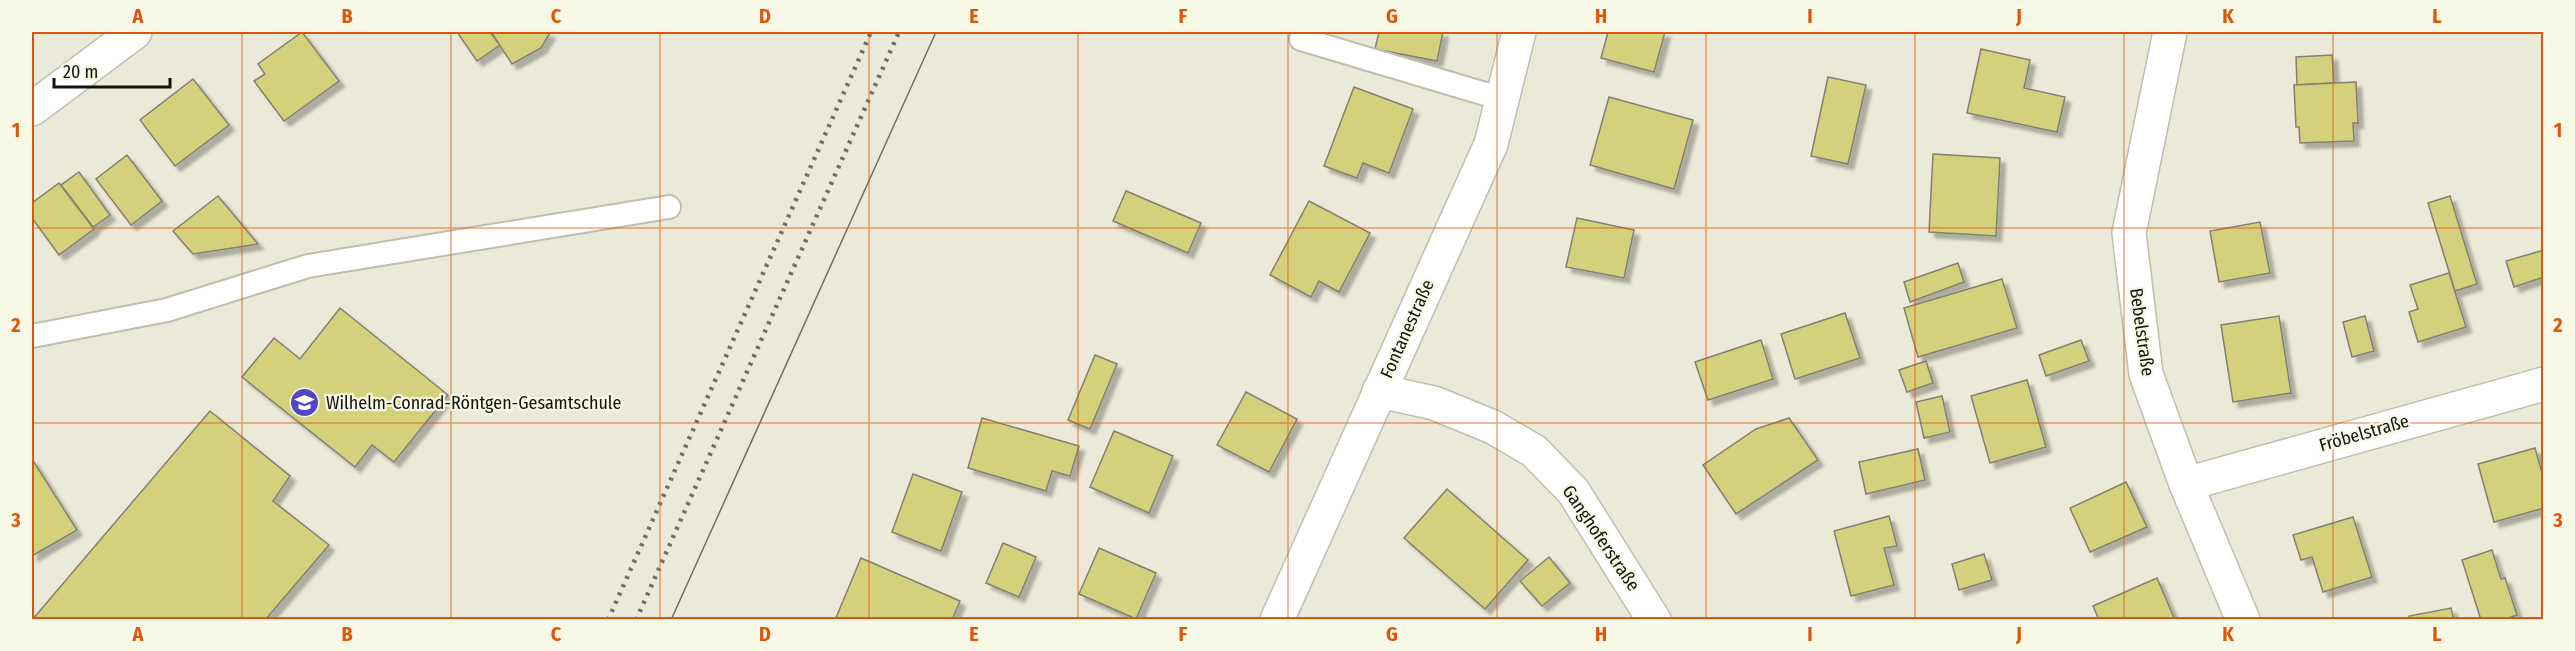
<svg xmlns="http://www.w3.org/2000/svg" width="2575" height="651" viewBox="0 0 2575 651" font-family="'Fira Sans Condensed',sans-serif">
<style>
.building{fill:#d5d07c;stroke:#828171;stroke-width:1.5;filter:url(#shadow)}
.lines{fill:none;stroke-linecap:round;stroke-linejoin:round}
.service-casing{stroke:#bfbfae;stroke-width:26}
.minor-casing{stroke:#bfbfae;stroke-width:36}
.tertiary-casing{stroke:#bfbfae;stroke-width:36}
.service{stroke:#fff;stroke-width:22}
.minor{stroke:#fff;stroke-width:33}
.tertiary{stroke:#fff;stroke-width:33}
.tram{stroke:#706f64;stroke-width:1.5}
.rail{stroke:#706f64;stroke-width:4.5;stroke-dasharray:3 6;stroke-linecap:butt}
.grid{fill:none;stroke:#dd560c;stroke-width:1.5;stroke-opacity:0.55}
.labels{text-anchor:middle;stroke-width:4.5;stroke-linejoin:round;paint-order:stroke}
.street-label{font-size:18px;fill:#13130d;stroke:#f8f8e6}
.poi-label{font-size:18px;fill:#13130d;stroke:#f8f8e6;text-anchor:start}
.neatline{fill:none;stroke:#dd560c;stroke-width:2}
.grid-label{font-size:20px;text-anchor:middle;font-weight:bold;fill:#dd560c}
</style>
<defs>
<filter id="shadow"><feDropShadow dx="5.5" dy="5.5" stdDeviation="1.5" flood-color="#0004"/></filter>
</defs>
<rect width="100%" height="100%" fill="#ebead9"/>
<!-- building -->
<g class="building">
<path d="M302 32 339 81 284 121 254 81 265 74 258 64Z"/>
<path d="M457 32H490L500 45 477 61Z"/>
<path d="M491 32H549L550 33 541 48 512 64Z"/>
<path d="M1379 32H1443L1437 61 1375 49Z"/>
<path d="M1608 32H1665L1654 72 1601 58Z"/>
<path d="M1981 49 2030 60 2024 88 2065 97 2057 132 1967 113Z"/>
<path d="M2332 55 2334 83 2297 85 2296 57Z"/>
<path d="M1828 77 1866 85 1848 164 1811 156Z"/>
<path d="M193 79 229 125 175 166 140 120Z"/>
<path d="M2356 82 2358 123H2353L2354 141 2300 143 2299 127H2296L2294 85Z"/>
<path d="M1354 87 1413 109 1389 173 1363 163 1357 178 1324 166Z"/>
<path d="M1609 97 1693 120 1674 189 1590 165Z"/>
<path d="M1933 154 2000 158 1996 236 1929 232Z"/>
<path d="M127 155 162 201 131 225 96 179Z"/>
<path d="M79 172 110 215 93 227 61 185Z"/>
<path d="M59 183 94 229 59 255 32 218V203Z"/>
<path d="M1126 191 1201 223 1188 253 1113 221Z"/>
<path d="M218 196 258 244 193 254 173 231Z"/>
<path d="M2450 196 2477 284 2455 291 2428 203Z"/>
<path d="M1309 201 1370 233 1339 292 1319 281 1311 297 1270 275Z"/>
<path d="M1577 218 1634 230 1624 278 1566 267Z"/>
<path d="M2260 222 2270 273 2219 282 2210 231Z"/>
<path d="M2544 250V277L2514 287 2506 261Z"/>
<path d="M1958 263 1964 282 1910 302 1904 282Z"/>
<path d="M2449 273 2466 327 2418 342 2409 312 2418 309 2410 285Z"/>
<path d="M2002 279 2017 328 1918 357 1904 308Z"/>
<path d="M340 308 448 395 394 462 372 445 355 467 242 377 274 338 300 359Z"/>
<path d="M1845 313 1860 358 1795 379 1781 334Z"/>
<path d="M2279 316 2291 393 2233 402 2221 325Z"/>
<path d="M2365 316 2374 351 2352 357 2343 322Z"/>
<path d="M1761 340 1773 379 1708 400 1695 362Z"/>
<path d="M2081 340 2089 361 2046 376 2039 355Z"/>
<path d="M1095 355 1117 364 1090 429 1068 420Z"/>
<path d="M1926 361 1933 383 1907 392 1899 370Z"/>
<path d="M2027 380 2046 447 1990 463 1971 396Z"/>
<path d="M1246 392 1297 419 1269 472 1217 445Z"/>
<path d="M1942 396 1950 432 1924 438 1916 402Z"/>
<path d="M210 411 290 476 273 501 329 545 265 620H32Z"/>
<path d="M982 418 1079 446 1070 476 1052 471 1046 491 968 468Z"/>
<path d="M1789 418 1818 460 1736 514 1703 465 1756 429Z"/>
<path d="M1114 431 1173 456 1149 513 1090 487Z"/>
<path d="M2535 448 2544 480V508L2494 522 2478 464Z"/>
<path d="M1918 449 1925 480 1866 494 1859 462Z"/>
<path d="M32 459 77 530 32 556Z"/>
<path d="M913 474 962 492 941 551 892 532Z"/>
<path d="M2126 482 2147 527 2090 552 2070 508Z"/>
<path d="M1447 489 1528 560 1485 609 1404 538Z"/>
<path d="M1889 516 1897 546 1884 548 1894 585 1851 596 1834 531Z"/>
<path d="M2353 517 2372 577 2323 592 2312 557 2301 560 2293 535Z"/>
<path d="M1003 543 1036 557 1019 597 986 583Z"/>
<path d="M1099 548 1156 573 1136 619 1079 594Z"/>
<path d="M2492 550 2501 579 2505 578 2517 615 2503 620H2481L2462 560Z"/>
<path d="M1984 554 1992 580 1959 590 1952 564Z"/>
<path d="M1549 557 1570 583 1542 606 1520 581Z"/>
<path d="M861 558 960 601 952 620H835Z"/>
<path d="M2157 578 2175 620H2099L2093 606Z"/>
<path d="M2451 608 2454 620H2409V616Z"/>
</g>
<g class="lines">
<defs>
<g id="service">
<path d="M1301 39 1502 99"/>
<path d="M32 336 167 310 308 266 669 207"/>
</g>
<g id="minor">
<path d="M2170 32 2129 233 2146 374 2186 484 2243 620"/>
<path d="M1379 391 1434 403 1493 427 1534 451 1573 491 1654 620"/>
<path d="M2186 484 2544 384"/>
<path d="M1277 620 1491 144 1519 32"/>
</g>
<path id="tertiary" d="M32 109 135 32"/>
</defs>
<!-- service casing -->
<use href="#service" class="service-casing"/>
<!-- minor casing -->
<use href="#minor" class="minor-casing"/>
<!-- tertiary casing -->
<use href="#tertiary" class="tertiary-casing"/>
<!-- service -->
<use href="#service" class="service"/>
<!-- minor -->
<use href="#minor" class="minor"/>
<!-- tertiary -->
<use href="#tertiary" class="tertiary"/>
<!-- tram -->
<path class="tram" d="M671 620 936 32"/>
<!-- rail -->
<g class="rail">
<path d="M608 620 871 32"/>
<path d="M636 620 899 32"/>
</g>
</g>
<!-- grid -->
<path class="grid" d="M242 32V620M451 32V620M660 32V620M869 32V620M1078 32V620M1288 32V620M1497 32V620M1706 32V620M1915 32V620M2124 32V620M2333 32V620M32 228H2544M32 423H2544"/>
<!-- icons -->
<defs>
<symbol id="school-disc" viewBox="-11 -11 22 22"><circle r="9.5" fill="#5446be" stroke="#f8f8e6"/><path d="M0-5L7-2L0 1L-7-2ZM-4 1L0 2.5L4 1V4Q0 6-4 4Z" fill="#fff"/></symbol>
</defs>
<g fill-rule="evenodd">
<use href="#school-disc" x="288" y="386" width="33" height="33"/>
</g>
<g class="labels">
<!-- street labels -->
<g class="street-label">
<text transform="translate(1407 329) rotate(-66)" y="6">Fontanestraße</text>
<text transform="translate(2142 332) rotate(82)" y="6">Bebelstraße</text>
<text transform="translate(2364 433) rotate(-16)" y="6">Fröbelstraße</text>
<text transform="translate(1601 538) rotate(56)" y="6">Ganghoferstraße</text>
</g>
<!-- poi labels -->
<g class="poi-label">
<text x="326" y="409">Wilhelm-Conrad-Röntgen-Gesamtschule</text>
</g>
</g>
<!-- border -->
<rect width="2575" height="651" fill="none" stroke="#f8f8e6" stroke-width="66"/>
<!-- scale -->
<path d="M54 78v9h116v-9" fill="none" stroke="#13130d" stroke-width="3"/>
<text x="63" y="78" font-size="18" fill="#13130d" stroke="#f8f8e6" stroke-width="4.5" paint-order="stroke">20 m</text>
<rect x="33" y="33" width="2509" height="585" class="neatline"/>
<g class="grid-label">
<text x="138" y="23">A</text>
<text x="347" y="23">B</text>
<text x="556" y="23">C</text>
<text x="765" y="23">D</text>
<text x="974" y="23">E</text>
<text x="1183" y="23">F</text>
<text x="1392" y="23">G</text>
<text x="1601" y="23">H</text>
<text x="1810" y="23">I</text>
<text x="2019" y="23">J</text>
<text x="2228" y="23">K</text>
<text x="2437" y="23">L</text>
<text x="16" y="137">1</text>
<text x="2558" y="137">1</text>
<text x="16" y="332">2</text>
<text x="2558" y="332">2</text>
<text x="16" y="527">3</text>
<text x="2558" y="527">3</text>
<text x="138" y="641">A</text>
<text x="347" y="641">B</text>
<text x="556" y="641">C</text>
<text x="765" y="641">D</text>
<text x="974" y="641">E</text>
<text x="1183" y="641">F</text>
<text x="1392" y="641">G</text>
<text x="1601" y="641">H</text>
<text x="1810" y="641">I</text>
<text x="2019" y="641">J</text>
<text x="2228" y="641">K</text>
<text x="2437" y="641">L</text>
</g>
</svg>
